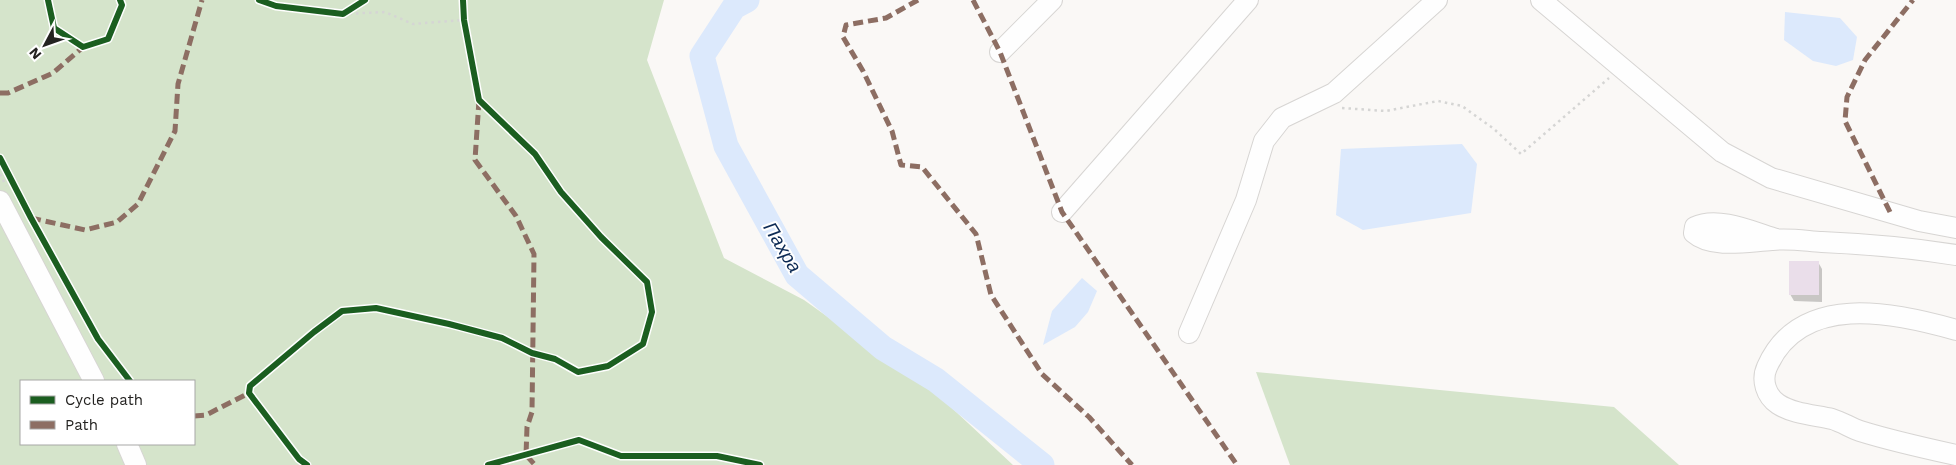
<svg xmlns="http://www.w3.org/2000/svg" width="1956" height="465" viewBox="0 0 1956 465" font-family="'Work Sans',sans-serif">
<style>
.green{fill:#d5e4cb;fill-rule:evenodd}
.water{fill:#dce9fc}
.shadow{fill:#0003}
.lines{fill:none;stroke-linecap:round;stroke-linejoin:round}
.river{stroke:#dce9fc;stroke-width:25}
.building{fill:#eadeea}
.minor-casing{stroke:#d7d5d3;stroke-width:22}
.path{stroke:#d5d5d4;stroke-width:2.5;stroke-dasharray:2.5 4;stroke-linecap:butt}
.minor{stroke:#fefefe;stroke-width:20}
.quiet{stroke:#8d6e63;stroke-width:5;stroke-dasharray:10 5;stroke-linecap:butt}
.cycleway-casing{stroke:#fff;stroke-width:9}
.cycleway{stroke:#1b5e20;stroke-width:6}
.labels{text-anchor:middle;stroke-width:4;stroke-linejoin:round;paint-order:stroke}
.water-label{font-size:19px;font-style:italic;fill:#0c2a54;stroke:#fff}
</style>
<rect width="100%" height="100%" fill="#faf8f6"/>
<!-- green -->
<g class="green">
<path d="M0 0H664L647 60 724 258 804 300 939 396 1013 465H0ZM21 381H194V444H21Z"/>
<path d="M1256 372 1614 407 1679 465H1290Z"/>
</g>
<!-- water -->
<g class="water">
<path d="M1785 12 1840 18 1857 37 1853 60 1836 66 1813 61 1784 40Z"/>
<path d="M1462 144 1477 164 1471 213 1363 230 1336 215 1341 149Z"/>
<path d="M1082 278 1097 291 1088 312 1075 327 1043 345 1052 311Z"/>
</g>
<!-- shadow -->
<path class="shadow" d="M1818 262 1822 269V302L1794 301 1790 294Z"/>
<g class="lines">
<!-- river -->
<path class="river" d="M747 0 734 7 702 56 726 146 797 275 883 348 936 380 1042 465"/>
</g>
<!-- building -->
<rect class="building" x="1789" y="261" width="30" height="34"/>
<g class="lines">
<defs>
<g id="minor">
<path d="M1541 0 1722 152 1771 178 1919 221 1956 228"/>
<path d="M1000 52 1052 0"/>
<path d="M0 201 94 381"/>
<path d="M1062 212 1248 0"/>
<path d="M1776 239C1753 232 1718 216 1695 227L1694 233C1712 249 1750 241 1772 240 1789 238 1806 241 1822 242 1867 244 1912 248 1956 255"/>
<path d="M1956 330C1893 312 1800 292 1767 367 1761 380 1766 396 1778 404 1793 414 1815 415 1832 419 1842 422 1851 428 1860 431 1892 441 1924 448 1956 455"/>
<path d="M1189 333 1246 200 1264 141 1282 118 1334 93 1437 0"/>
<path d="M127 444 136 465"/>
</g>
</defs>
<!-- minor casing -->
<use href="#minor" class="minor-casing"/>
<!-- path -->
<g class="path">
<path d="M343 14 385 12 413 24 464 20"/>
<path d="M1342 108 1386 111 1438 101 1462 106 1494 129 1521 154 1609 78"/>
<path d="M0 174 6 186"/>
</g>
<!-- minor -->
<use href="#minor" class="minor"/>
<!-- quiet -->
<g class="quiet">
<path d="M918 0 886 18 846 25 843 37 863 71 892 131 901 165 922 167 976 234 991 295 1042 374 1089 417 1132 465"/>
<path d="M973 0 1000 52 1062 212 1237 465"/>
<path d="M0 93H8L53 73 83 47"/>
<path d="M479 100 475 160 516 216 534 254 532 412 527 427 526 455 535 465"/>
<path d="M1890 212 1845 121 1847 97 1865 60 1913 0"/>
<path d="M31 218 85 230 117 222 138 204 175 131 178 84 202 0"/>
<path d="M194 416 206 415 249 393"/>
</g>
<defs>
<g id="cycleway">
<path d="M48 0 54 28 83 47 108 39 122 5 120 0"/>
<path d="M259 0 276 6 343 14 365 0"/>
<path d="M0 158 31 218 98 339 130 381"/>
<path d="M307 465 299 459 249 393 250 386 314 332 342 311 376 308 449 324 502 338 532 353 555 359 578 372 608 366 643 344 652 312 647 282 601 237 561 192 535 154 479 100 464 20 463 0"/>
<path d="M488 465 579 440 621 456H717L760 465"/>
</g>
</defs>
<!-- cycleway casing -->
<use href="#cycleway" class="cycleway-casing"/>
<!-- cycleway -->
<use href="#cycleway" class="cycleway"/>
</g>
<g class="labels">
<!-- water labels -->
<g class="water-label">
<text transform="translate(783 247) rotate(59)" y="7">Пахра</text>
</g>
</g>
<!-- legend -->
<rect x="20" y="380" width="175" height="65" fill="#ffffff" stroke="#a7a7a6"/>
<rect x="30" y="396" width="25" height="8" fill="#1b5e20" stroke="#a7a7a6"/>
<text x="65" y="405" font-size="15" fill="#242321">Cycle path</text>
<rect x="30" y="421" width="25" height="8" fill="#8d6e63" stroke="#a7a7a6"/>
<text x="65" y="430" font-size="15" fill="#242321">Path</text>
<!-- north arrow -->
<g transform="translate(45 45) rotate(229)" stroke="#ffffff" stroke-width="4" paint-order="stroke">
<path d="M0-4L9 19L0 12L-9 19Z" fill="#242321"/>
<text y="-8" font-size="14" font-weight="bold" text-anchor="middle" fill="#242321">N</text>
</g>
</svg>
